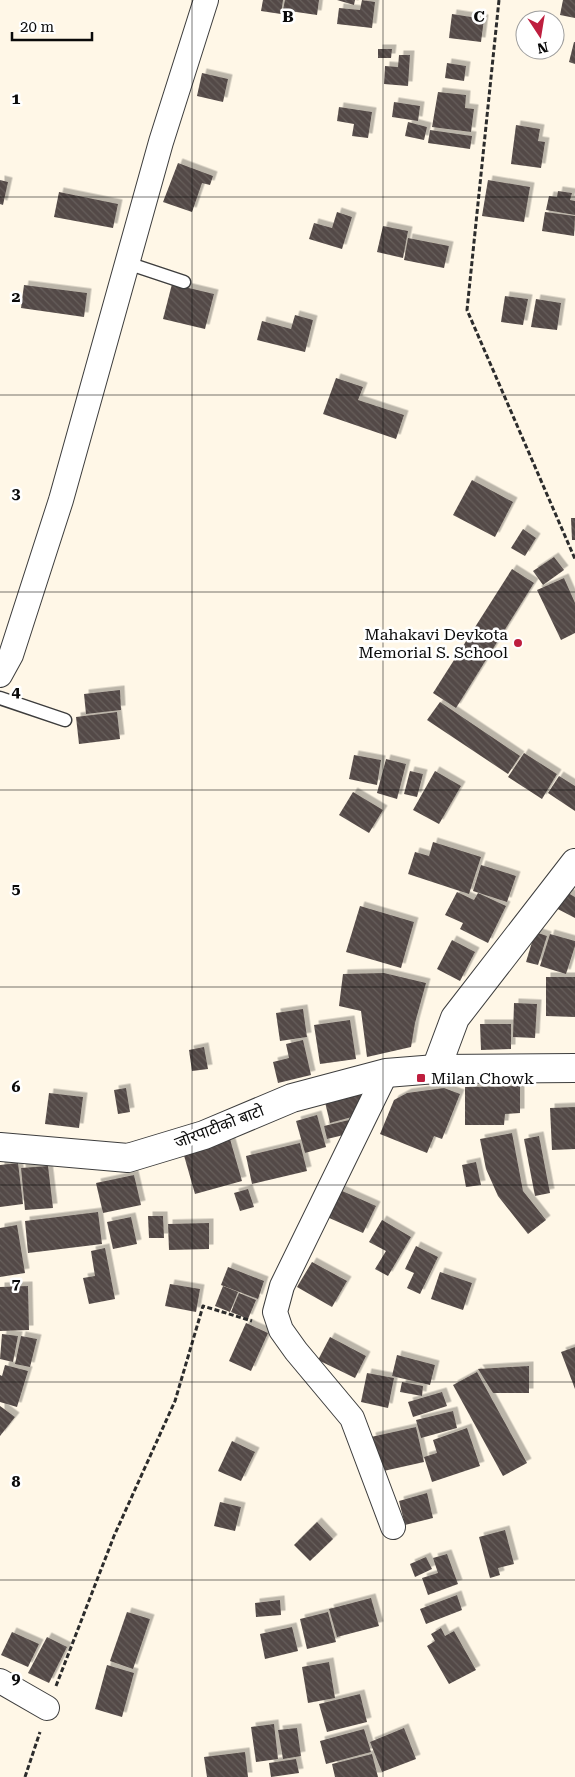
<svg xmlns="http://www.w3.org/2000/svg" width="575" height="1777" viewBox="0 0 575 1777" font-family="'Roboto Serif','Noto Sans Devanagari',serif">
<style>
.building{fill:url(#building-back-hatch);filter:url(#shadow)}
.lines{fill:none;stroke-linecap:round;stroke-linejoin:round}
.service-casing{stroke:#3d3d3d;stroke-width:15}
.minor-casing{stroke:#3d3d3d;stroke-width:26}
.tertiary-casing{stroke:#3d3d3d;stroke-width:30}
.path{stroke:#2c2c2c;stroke-width:3;stroke-dasharray:5 2.5;stroke-linecap:butt}
.service{stroke:#fff;stroke-width:12}
.minor{stroke:#fff;stroke-width:24}
.tertiary{stroke:#fff;stroke-width:28}
.grid{fill:none;stroke:#0a0a0a;stroke-width:1;stroke-opacity:0.55}
.poi-dot{fill:#be1e3e;stroke:#fff;stroke-width:2}
.labels{text-anchor:middle;stroke-width:5;stroke-linejoin:round;paint-order:stroke}
.poi-label{font-size:16px;fill:#0a0a0a;stroke:#fff;text-anchor:end}
.street-label{font-size:16px;fill:#0a0a0a;stroke:#fff}
.grid-label{font-size:16px;text-anchor:middle;font-weight:bold;fill:#0a0a0a;stroke:#fff;stroke-width:5;stroke-linejoin:round;paint-order:stroke}
</style>
<defs>
<pattern id="building-back-hatch" width="6" height="6" patternUnits="userSpaceOnUse" patternTransform="scale(1.25)"><rect width="6" height="6" fill="#534946"/><path d="M-1 5l2 2M0 0l6 6M5-1l2 2" fill="none" stroke="#675f5c"/></pattern>
<filter id="shadow"><feDropShadow dx="4.5" dy="-4.5" stdDeviation="0" flood-color="#0004"/></filter>
</defs>
<rect width="100%" height="100%" fill="#fff7e7"/>
<!-- building -->
<g class="building">
<path d="M263 0H283L281 14 261 11Z"/>
<path d="M285 0H319L317 15 283 10Z"/>
<path d="M337 0H355L354 5Z"/>
<path d="M362 0 375 2 372 28 337 24 339 8 360 10Z"/>
<path d="M563 0H575V18L560 15Z"/>
<path d="M452 14 484 19 481 42 449 38Z"/>
<path d="M574 42H575V64L569 62Z"/>
<path d="M378 49H392L391 58H378Z"/>
<path d="M399 55H410L408 86 384 84 385 66 398 67Z"/>
<path d="M447 63 466 66 464 81 445 78Z"/>
<path d="M202 73 228 79 223 102 197 96Z"/>
<path d="M438 92 466 95 465 108 474 109 471 132 432 127Z"/>
<path d="M394 102 420 106 418 121 392 117Z"/>
<path d="M339 107 372 112 368 138 352 136 354 124 337 121Z"/>
<path d="M408 122 427 127 424 140 405 136Z"/>
<path d="M516 125 540 129 538 141 545 142 541 168 511 164Z"/>
<path d="M430 130 472 136 470 149 428 143Z"/>
<path d="M178 163 213 176 210 185 202 183 192 212 163 202Z"/>
<path d="M0 180 8 182 3 205 0 204Z"/>
<path d="M488 180 530 187 524 222 482 216Z"/>
<path d="M558 191 572 193 570 200 575 201V215L546 210 549 196 557 197Z"/>
<path d="M59 192 118 204 113 228 54 217Z"/>
<path d="M337 212 352 217 342 249 309 239 314 223 332 228Z"/>
<path d="M545 212 575 216 574 236 542 231Z"/>
<path d="M383 226 408 231 403 258 377 252Z"/>
<path d="M408 238 449 246 444 268 404 260Z"/>
<path d="M172 284 214 294 205 329 163 319Z"/>
<path d="M24 285 87 293 84 317 21 308Z"/>
<path d="M505 296 528 299 523 325 501 322Z"/>
<path d="M536 299 561 303 557 330 531 327Z"/>
<path d="M295 315 313 320 305 352 257 340 262 321 291 329Z"/>
<path d="M336 378 363 387 358 400 404 415 396 439 323 414Z"/>
<path d="M472 480 513 502 495 537 453 515Z"/>
<path d="M571 518H575V540H572Z"/>
<path d="M523 529 536 538 525 556 511 548Z"/>
<path d="M554 557 564 570 543 585 533 571Z"/>
<path d="M512 569 534 583 456 708 433 693Z"/>
<path d="M564 578 575 603V633L561 640 537 590Z"/>
<path d="M120 690 121 710 86 714 84 694Z"/>
<path d="M440 702 520 756 508 774 427 720Z"/>
<path d="M117 712 120 739 79 744 76 717Z"/>
<path d="M524 753 557 774 542 799 508 777Z"/>
<path d="M354 755 381 760 377 785 349 779Z"/>
<path d="M386 759 406 764 397 799 377 793Z"/>
<path d="M410 771 423 774 417 797 404 794Z"/>
<path d="M435 771 461 786 439 824 413 810Z"/>
<path d="M559 776 575 786V811L548 793Z"/>
<path d="M353 792 383 810 369 833 339 815Z"/>
<path d="M433 842 481 857 469 894 408 874 415 852 429 856Z"/>
<path d="M481 865 516 876 507 902 473 891Z"/>
<path d="M561 889 575 897V918L552 906Z"/>
<path d="M457 892 474 900 478 893 506 906 488 943 460 929 463 923 445 915Z"/>
<path d="M360 906 414 922 401 968 346 952Z"/>
<path d="M535 932 547 936 538 965 526 962Z"/>
<path d="M550 934 575 941V946L566 974 540 966Z"/>
<path d="M452 940 475 952 460 981 437 969Z"/>
<path d="M384 973 426 983 415 1023 411 1047 367 1057 361 1011 339 1006 343 974Z"/>
<path d="M546 977H575V1017L546 1016Z"/>
<path d="M514 1003 537 1004 535 1038 513 1037Z"/>
<path d="M303 1009 307 1037 280 1041 276 1013Z"/>
<path d="M350 1020 356 1059 320 1064 314 1025Z"/>
<path d="M480 1024H511V1049L481 1050Z"/>
<path d="M303 1040 311 1075 278 1083 273 1062 289 1058 286 1044Z"/>
<path d="M204 1047 208 1069 192 1071 189 1050Z"/>
<path d="M520 1086V1113L505 1114 504 1125H465V1087Z"/>
<path d="M126 1088 130 1112 118 1114 114 1090Z"/>
<path d="M361 1088 366 1108 359 1115 330 1123 324 1098Z"/>
<path d="M444 1088 460 1094 442 1139 434 1136 427 1153 380 1134 394 1100 407 1093Z"/>
<path d="M49 1093 83 1097 79 1128 45 1124Z"/>
<path d="M575 1107V1149L552 1150 550 1108Z"/>
<path d="M317 1115 326 1147 305 1153 296 1121Z"/>
<path d="M349 1120 352 1133 327 1139 324 1126Z"/>
<path d="M512 1133 523 1191 546 1220 528 1234 498 1196 486 1169 480 1139Z"/>
<path d="M539 1136 550 1193 535 1196 524 1139Z"/>
<path d="M230 1139 242 1181 195 1194 183 1152Z"/>
<path d="M300 1143 307 1171 252 1184 246 1156Z"/>
<path d="M476 1162 481 1185 466 1187 462 1165Z"/>
<path d="M18 1163 23 1204 0 1207V1165Z"/>
<path d="M48 1166 53 1208 25 1210 21 1168Z"/>
<path d="M134 1175 141 1205 103 1213 96 1183Z"/>
<path d="M248 1189 254 1207 240 1211 234 1193Z"/>
<path d="M340 1190 376 1206 363 1233 327 1217Z"/>
<path d="M98 1212 102 1244 28 1253 25 1221Z"/>
<path d="M148 1216H163L164 1238H149Z"/>
<path d="M131 1217 137 1244 113 1249 107 1222Z"/>
<path d="M382 1220 411 1237 388 1276 375 1269 386 1251 369 1242Z"/>
<path d="M209 1223V1249L169 1250 168 1224Z"/>
<path d="M17 1225 25 1273 0 1277V1228Z"/>
<path d="M416 1246 438 1257 420 1294 407 1288 414 1273 405 1269Z"/>
<path d="M105 1248 115 1299 89 1304 83 1278 95 1276 91 1251Z"/>
<path d="M312 1262 347 1281 332 1307 297 1287Z"/>
<path d="M228 1267 264 1281 258 1299 221 1285Z"/>
<path d="M440 1272 472 1283 463 1310 431 1299Z"/>
<path d="M170 1284 200 1289 196 1312 165 1306Z"/>
<path d="M28 1286 29 1330 0 1331V1287Z"/>
<path d="M223 1286 238 1292 230 1312 215 1306Z"/>
<path d="M239 1293 256 1300 248 1319 231 1312Z"/>
<path d="M246 1323 268 1333 251 1371 229 1361Z"/>
<path d="M2 1334 18 1336 13 1362 0 1359Z"/>
<path d="M21 1336 37 1339 30 1367 15 1364Z"/>
<path d="M330 1337 366 1356 355 1378 318 1360Z"/>
<path d="M575 1347V1389L561 1352Z"/>
<path d="M397 1355 435 1365 430 1385 392 1376Z"/>
<path d="M5 1365 28 1371 17 1407 0 1402V1375L2 1376Z"/>
<path d="M529 1366V1393H493L478 1369Z"/>
<path d="M477 1372 527 1463 503 1476 453 1385Z"/>
<path d="M367 1373 394 1378 388 1408 361 1402Z"/>
<path d="M402 1382 423 1386 422 1396 400 1392Z"/>
<path d="M442 1392 447 1406 413 1417 408 1402Z"/>
<path d="M0 1406 15 1417 0 1436Z"/>
<path d="M453 1411 457 1428 421 1438 416 1420Z"/>
<path d="M416 1427 424 1462 379 1472 371 1437Z"/>
<path d="M467 1428 480 1466 432 1482 424 1457 437 1453 433 1440Z"/>
<path d="M232 1441 255 1452 241 1481 218 1471Z"/>
<path d="M427 1493 433 1518 405 1525 399 1501Z"/>
<path d="M220 1502 241 1507 235 1531 214 1526Z"/>
<path d="M317 1522 333 1539 310 1561 294 1545Z"/>
<path d="M505 1530 514 1564 498 1568 500 1575 490 1578 479 1537Z"/>
<path d="M447 1554 458 1584 428 1595 422 1578 438 1573 433 1558Z"/>
<path d="M426 1557 432 1569 415 1577 410 1564Z"/>
<path d="M457 1595 462 1610 426 1624 420 1609Z"/>
<path d="M371 1598 379 1626 337 1637 329 1609Z"/>
<path d="M280 1600 281 1615 256 1617 255 1603Z"/>
<path d="M127 1612 150 1619 133 1669 110 1661Z"/>
<path d="M328 1612 336 1642 307 1649 300 1619Z"/>
<path d="M292 1627 298 1651 265 1659 260 1634Z"/>
<path d="M441 1628 445 1636 454 1631 476 1670 449 1684 427 1646 435 1641 431 1634Z"/>
<path d="M12 1632 39 1644 28 1667 1 1655Z"/>
<path d="M47 1637 67 1647 49 1683 28 1673Z"/>
<path d="M329 1662 335 1698 308 1703 302 1667Z"/>
<path d="M107 1665 134 1673 122 1717 95 1709Z"/>
<path d="M360 1694 367 1722 327 1732 319 1704Z"/>
<path d="M274 1724 278 1759 256 1762 251 1727Z"/>
<path d="M297 1728 301 1756 283 1759 278 1730Z"/>
<path d="M404 1728 416 1759 382 1772 370 1742Z"/>
<path d="M364 1729 371 1752 326 1764 320 1741Z"/>
<path d="M245 1752 248 1777H207L204 1757Z"/>
<path d="M372 1754 378 1777H335L332 1764Z"/>
<path d="M296 1759 299 1773 271 1777 269 1763Z"/>
</g>
<g class="lines">
<defs>
<g id="service">
<path d="M127 263 184 282"/>
<path d="M0 698 65 720"/>
</g>
<g id="minor">
<path d="M0 675 11 655 61 500 161 142 206 0"/>
<path d="M386 1073 282 1286 275 1312 281 1330 296 1351 352 1418 393 1527"/>
<path d="M0 1681 47 1708"/>
</g>
<g id="tertiary">
<path d="M436 1069 455 1018 575 863"/>
<path d="M0 1147 128 1158 204 1135 292 1098 386 1073 436 1069 575 1068"/>
</g>
</defs>
<!-- service casing -->
<use href="#service" class="service-casing"/>
<!-- minor casing -->
<use href="#minor" class="minor-casing"/>
<!-- tertiary casing -->
<use href="#tertiary" class="tertiary-casing"/>
<!-- path -->
<g class="path">
<path d="M499 0 467 310 575 559"/>
<path d="M56 1686 114 1536 175 1401 203 1306 252 1321"/>
<path d="M25 1777 40 1732"/>
</g>
<!-- service -->
<use href="#service" class="service"/>
<!-- minor -->
<use href="#minor" class="minor"/>
<!-- tertiary -->
<use href="#tertiary" class="tertiary"/>
</g>
<!-- grid -->
<path class="grid" d="M192 0V1777M383 0V1777M0 197H575M0 395H575M0 592H575M0 790H575M0 987H575M0 1185H575M0 1382H575M0 1580H575"/>
<!-- markers -->
<g class="poi-dot">
<circle cx="518" cy="643" r="5"/>
<rect x="416" y="1073" width="10" height="10" rx="2.5"/>
</g>
<g class="labels">
<!-- poi labels -->
<g class="poi-label">
<text x="508" y="640">Mahakavi Devkota<tspan x="508" dy="18">Memorial S. School</tspan></text>
<text x="431" y="1084" text-anchor="start">Milan Chowk</text>
</g>
<!-- street labels -->
<g class="street-label">
<text transform="translate(219 1126) rotate(-21)" y="6">जोरपाटीको बाटो</text>
</g>
</g>
<g class="grid-label">
<text x="288" y="22">B</text>
<text x="479" y="22">C</text>
<text x="16" y="104">1</text>
<text x="16" y="302">2</text>
<text x="16" y="499">3</text>
<text x="16" y="697">4</text>
<text x="16" y="894">5</text>
<text x="16" y="1092">6</text>
<text x="16" y="1289">7</text>
<text x="16" y="1487">8</text>
<text x="16" y="1684">9</text>
</g>
<!-- north arrow -->
<g transform="translate(540 35) rotate(168)"><circle r="24" fill="#ffffff" stroke="#9d9d9d"/>
<path d="M0-4L9 19L0 12L-9 19Z" fill="#be1e3e"/>
<text y="-8" font-size="14" font-weight="bold" text-anchor="middle" fill="#0a0a0a">N</text>
</g>
<!-- scale -->
<path d="M12 32v8h80v-8" fill="none" stroke="#0a0a0a" stroke-width="2.5"/>
<text x="20" y="32" font-size="15" fill="#0a0a0a" stroke="#ffffff" stroke-width="4" paint-order="stroke">20 m</text>
</svg>
